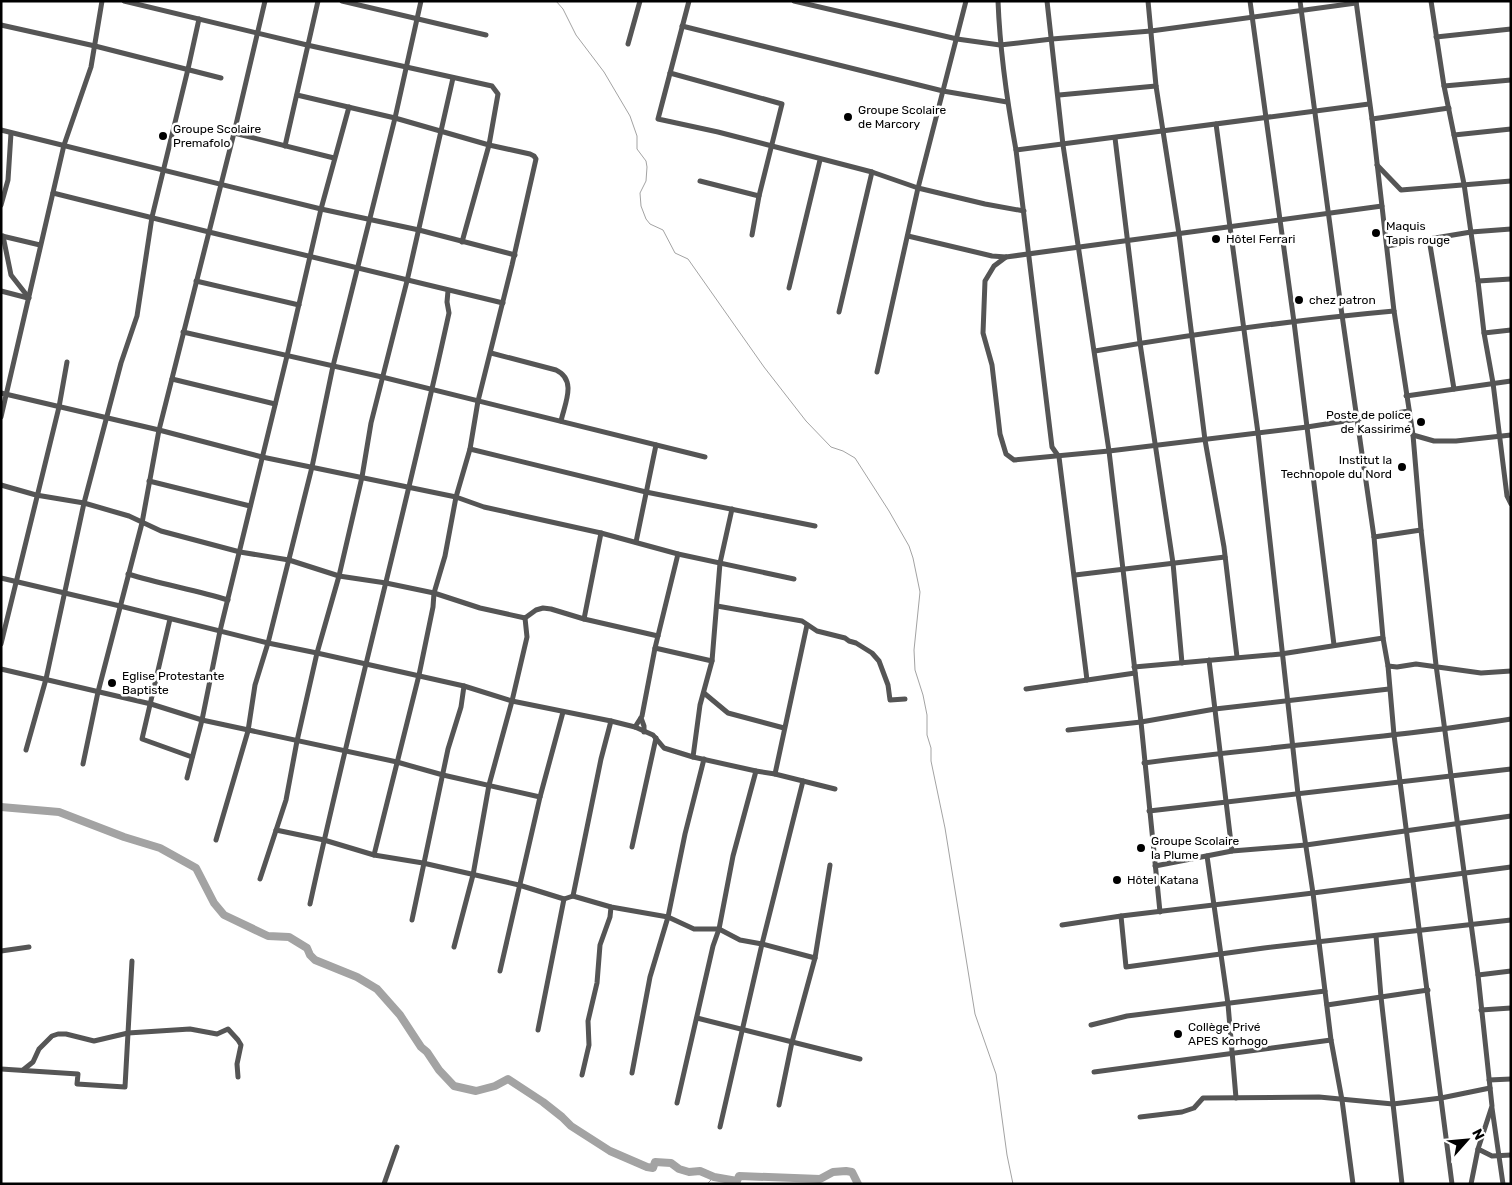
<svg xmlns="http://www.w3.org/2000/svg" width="1512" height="1185" viewBox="0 0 1512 1185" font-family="Rubik,sans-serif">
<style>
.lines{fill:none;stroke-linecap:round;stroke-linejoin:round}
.stream{stroke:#a3a3a3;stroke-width:1}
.river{stroke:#a3a3a3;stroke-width:8}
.minor{stroke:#555;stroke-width:5}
.poi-dot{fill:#000;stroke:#fff;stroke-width:2}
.labels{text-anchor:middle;stroke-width:5;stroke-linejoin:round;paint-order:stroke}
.poi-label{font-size:12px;fill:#000;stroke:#fff;text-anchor:start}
</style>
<rect width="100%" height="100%" fill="#fff"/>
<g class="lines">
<!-- stream -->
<g class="stream">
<path d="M556 1 563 9 576 35 604 72 630 116 637 136V149L646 161 647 167 646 181 640 193 641 206 646 219 650 224 663 230 675 253 688 259 764 367 806 421 831 447 843 451 855 458 889 511 909 546 913 558 920 592 914 650 915 670 923 695 927 715V735L931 748V761L945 828 975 1014 996 1074 1007 1155 1013 1184"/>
<path d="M707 1184 714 1177"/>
</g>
<!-- river -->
<path class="river" d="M1 807 59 812 124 837 160 848 196 868 214 903 224 915 268 936 289 937 307 948 310 955 315 960 357 977 377 989 400 1015 421 1047 427 1052 439 1070 454 1086 476 1091 495 1086 508 1079 543 1102 562 1117 571 1126 610 1151 647 1167 653 1168 655 1162 671 1163 679 1169 689 1172 700 1171 714 1177 737 1181 739 1176 820 1179 833 1172 846 1171 852 1172 858 1184"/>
<!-- minor -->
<g class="minor">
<path d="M124 1 307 45 492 86 498 94 489 145 462 242"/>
<path d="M342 1 486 35"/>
<path d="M689 1 658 119 718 132 872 172 918 188 985 204 1024 211"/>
<path d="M794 1 957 39 1000 45 1052 39 1151 31 1356 3"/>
<path d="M998 1C1000 52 1007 101 1016 150L1052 447 1059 457 1087 680"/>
<path d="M1047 1 1063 145 1109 451 1141 722 1160 912"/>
<path d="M1148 1 1156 86 1179 234 1205 440 1224 547 1237 657"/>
<path d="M1250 1 1294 322 1334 645"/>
<path d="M1300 1 1342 315 1374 537 1383 638 1388 666 1394 735 1452 1184"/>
<path d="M1356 1 1372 119 1394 311 1413 435 1421 530 1436 665 1478 975 1492 1106 1478 1149 1471 1184"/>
<path d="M1431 1 1444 86 1464 184 1478 281 1484 333 1493 383 1507 496 1511 504"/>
<path d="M1 25 95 46 221 78"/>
<path d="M682 26 943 91 1007 102"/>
<path d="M1436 37 1511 29"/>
<path d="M628 44 640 1"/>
<path d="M670 73 782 104 759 196 752 235"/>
<path d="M1444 86 1511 80"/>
<path d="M297 95 395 118 489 145 530 154 534 156 536 159 512 265 478 401 470 449 456 497 445 556 434 593 433 607 419 675 374 855"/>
<path d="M1059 95 1156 86"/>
<path d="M1372 119 1449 108"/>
<path d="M1216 124 1258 433 1298 794 1313 893 1331 1040 1342 1100 1353 1184"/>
<path d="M1 130 321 209 419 230 515 255"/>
<path d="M234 133 334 158"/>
<path d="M1454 135 1511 129"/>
<path d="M1115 138 1140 343 1173 563 1182 663"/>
<path d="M285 146 318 1"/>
<path d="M1016 150 1369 104"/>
<path d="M1377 165 1401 190 1511 181"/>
<path d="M700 181 759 196"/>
<path d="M53 193 209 232 503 303"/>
<path d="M1 205 8 180 11 133"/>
<path d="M2 236 40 245"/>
<path d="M3 236 11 275 29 298"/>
<path d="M908 236 992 256 1006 257 1382 206"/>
<path d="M1429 239 1454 389"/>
<path d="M1387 246 1471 232 1511 229"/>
<path d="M1006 257 994 266 985 281 983 333 992 365 1000 434 1006 454 1014 460 1109 451 1307 427 1409 411"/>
<path d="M196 281 299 305"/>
<path d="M1478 281 1511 279"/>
<path d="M789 288 820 160"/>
<path d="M1 291 28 298"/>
<path d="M839 312 872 172"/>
<path d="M183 332 382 377 705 457"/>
<path d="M1484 333 1511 330"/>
<path d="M1095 351C1194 334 1294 320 1394 311"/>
<path d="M491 353 556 370C577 380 565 403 561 421"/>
<path d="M877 372 918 188 966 1"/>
<path d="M172 379 275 404"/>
<path d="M1 393 159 430 262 457 456 497 484 507 601 533 678 554 794 579"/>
<path d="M1406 396 1511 381"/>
<path d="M1 417 64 145 91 67 102 1"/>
<path d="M1413 435 1434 441H1456L1511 435"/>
<path d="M470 449 646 492 815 526"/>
<path d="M149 481 250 506"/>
<path d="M1 485 36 495 84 503 129 516 161 531 240 552 289 560 339 576 386 583 434 593 480 608 525 618 536 610 543 608 551 609 584 619 658 636"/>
<path d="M1374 537 1421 530"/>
<path d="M636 542 656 445"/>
<path d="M128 574C161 584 195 590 228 600"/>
<path d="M1075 575 1225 557"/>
<path d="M1 578 120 606 268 643 317 653 464 686 512 701 611 721 635 727 653 735 664 748 693 757 756 771 775 774 835 789"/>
<path d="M717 606 802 621 817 631 845 638 849 641 856 643 872 653 879 661 888 685 890 700 905 699"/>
<path d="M170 619 142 739 192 757"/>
<path d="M584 619 601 533"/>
<path d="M1 644 59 407 67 362"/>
<path d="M655 648 712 661"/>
<path d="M1209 660 1232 851"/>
<path d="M1388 666 1397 667 1416 664 1481 673 1511 671"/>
<path d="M1134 667 1281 654 1383 638"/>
<path d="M1 669 151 704 202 720 397 762 443 775 540 797"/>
<path d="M1026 689 1135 673"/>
<path d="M704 693 728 713 784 728"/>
<path d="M641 718 644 726V732"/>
<path d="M635 727 642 716 655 648 678 554"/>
<path d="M1068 730 1141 722 1215 709 1389 689"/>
<path d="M26 750 46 679 84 503 121 363 137 316 152 217 188 69 199 19"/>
<path d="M693 757 700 705 712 661 720 563 732 509"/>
<path d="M1144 763C1266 746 1389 739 1511 719"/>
<path d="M83 764 98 692 142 523 159 430 234 133 265 1"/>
<path d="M775 774 807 625"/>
<path d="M187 778 202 720 220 631 287 356 321 209 349 107"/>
<path d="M1149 811C1269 796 1390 783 1511 769"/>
<path d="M276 830 324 840 374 855 423 863 519 885 564 899 573 896 611 907 668 917 694 929H719L740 940 762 944 815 958"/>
<path d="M216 840 248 731 255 685 268 643 312 467 333 366 395 118 421 1"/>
<path d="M632 847 656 738"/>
<path d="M1207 856 1228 1004 1236 1098"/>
<path d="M1155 866 1232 851 1306 845 1511 816"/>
<path d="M260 879 286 800 297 741 317 653 339 576 362 477 371 423 407 281 453 78"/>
<path d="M573 896 601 759 611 721"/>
<path d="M310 904C353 706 406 511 449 313L447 302 448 291"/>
<path d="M1121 916 1126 967 1264 948 1511 920"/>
<path d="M412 920 448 749 461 707 464 686"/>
<path d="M1062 925 1121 916 1313 893 1511 867"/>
<path d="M1376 936 1381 997 1402 1184"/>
<path d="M454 947 473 875 489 785 512 701 527 637 525 618"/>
<path d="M1 951 29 947"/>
<path d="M500 971 540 797 563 712"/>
<path d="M1478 975 1511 971"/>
<path d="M1327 1005 1428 990"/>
<path d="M1481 1010 1511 1008"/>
<path d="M697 1018 860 1059"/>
<path d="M1091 1025 1127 1016 1325 991"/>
<path d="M538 1030 564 899"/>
<path d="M1 1069 78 1074 77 1084 125 1087 132 961"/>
<path d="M23 1070 33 1062 39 1049 52 1036 58 1034H66L94 1041 128 1033 190 1029 217 1034 228 1029 238 1040 241 1045 237 1064 238 1077"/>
<path d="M1094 1072 1331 1040"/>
<path d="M632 1073 650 977 668 917 685 834 704 759"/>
<path d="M582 1075 589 1045 588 1021 597 983 600 945 610 917 611 907"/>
<path d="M1489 1080 1511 1079"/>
<path d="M677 1103 713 946 719 929 733 856 756 771"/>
<path d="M779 1105 792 1042 815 958 830 865"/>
<path d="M1492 1108 1503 1184"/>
<path d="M1140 1117 1182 1112 1194 1108 1203 1098 1319 1097 1393 1104 1441 1098 1490 1088"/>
<path d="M720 1127 762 944 803 781"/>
<path d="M1478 1149 1492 1156 1511 1155"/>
<path d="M384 1184 397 1147"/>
</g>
</g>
<!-- markers -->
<g class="poi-dot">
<circle cx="848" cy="117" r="5"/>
<circle cx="163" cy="136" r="5"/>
<circle cx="1376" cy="233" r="5"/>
<circle cx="1216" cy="239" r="5"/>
<circle cx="1299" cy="300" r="5"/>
<circle cx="1421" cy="422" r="5"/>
<circle cx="1402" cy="467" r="5"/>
<circle cx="112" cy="683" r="5"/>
<circle cx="1141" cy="848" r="5"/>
<circle cx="1117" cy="880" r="5"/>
<circle cx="1178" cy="1034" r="5"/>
</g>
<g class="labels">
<!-- poi labels -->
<g class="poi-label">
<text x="858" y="114">Groupe Scolaire<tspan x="858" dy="14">de Marcory</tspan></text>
<text x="173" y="133">Groupe Scolaire<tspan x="173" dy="14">Premafolo</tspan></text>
<text x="1386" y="230">Maquis<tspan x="1386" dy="14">Tapis rouge</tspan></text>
<text x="1226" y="243">Hôtel Ferrari</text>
<text x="1309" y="304">chez patron</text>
<text x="1411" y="419" text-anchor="end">Poste de police<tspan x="1411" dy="14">de Kassirimé</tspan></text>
<text x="1392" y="464" text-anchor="end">Institut la<tspan x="1392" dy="14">Technopole du Nord</tspan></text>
<text x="122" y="680">Eglise Protestante<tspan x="122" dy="14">Baptiste</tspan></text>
<text x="1151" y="845">Groupe Scolaire<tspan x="1151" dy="14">la Plume</tspan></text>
<text x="1127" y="884">Hôtel Katana</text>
<text x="1188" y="1031">Collège Privé<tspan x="1188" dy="14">APES Korhogo</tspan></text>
</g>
</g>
<!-- border -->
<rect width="1512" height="1185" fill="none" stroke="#000000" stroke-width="5"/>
<!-- north arrow -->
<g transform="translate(1467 1140) rotate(63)" stroke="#ffffff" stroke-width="4" paint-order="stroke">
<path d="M0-4L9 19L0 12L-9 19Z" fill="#000000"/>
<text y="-8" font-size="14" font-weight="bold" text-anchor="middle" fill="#000000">N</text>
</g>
</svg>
